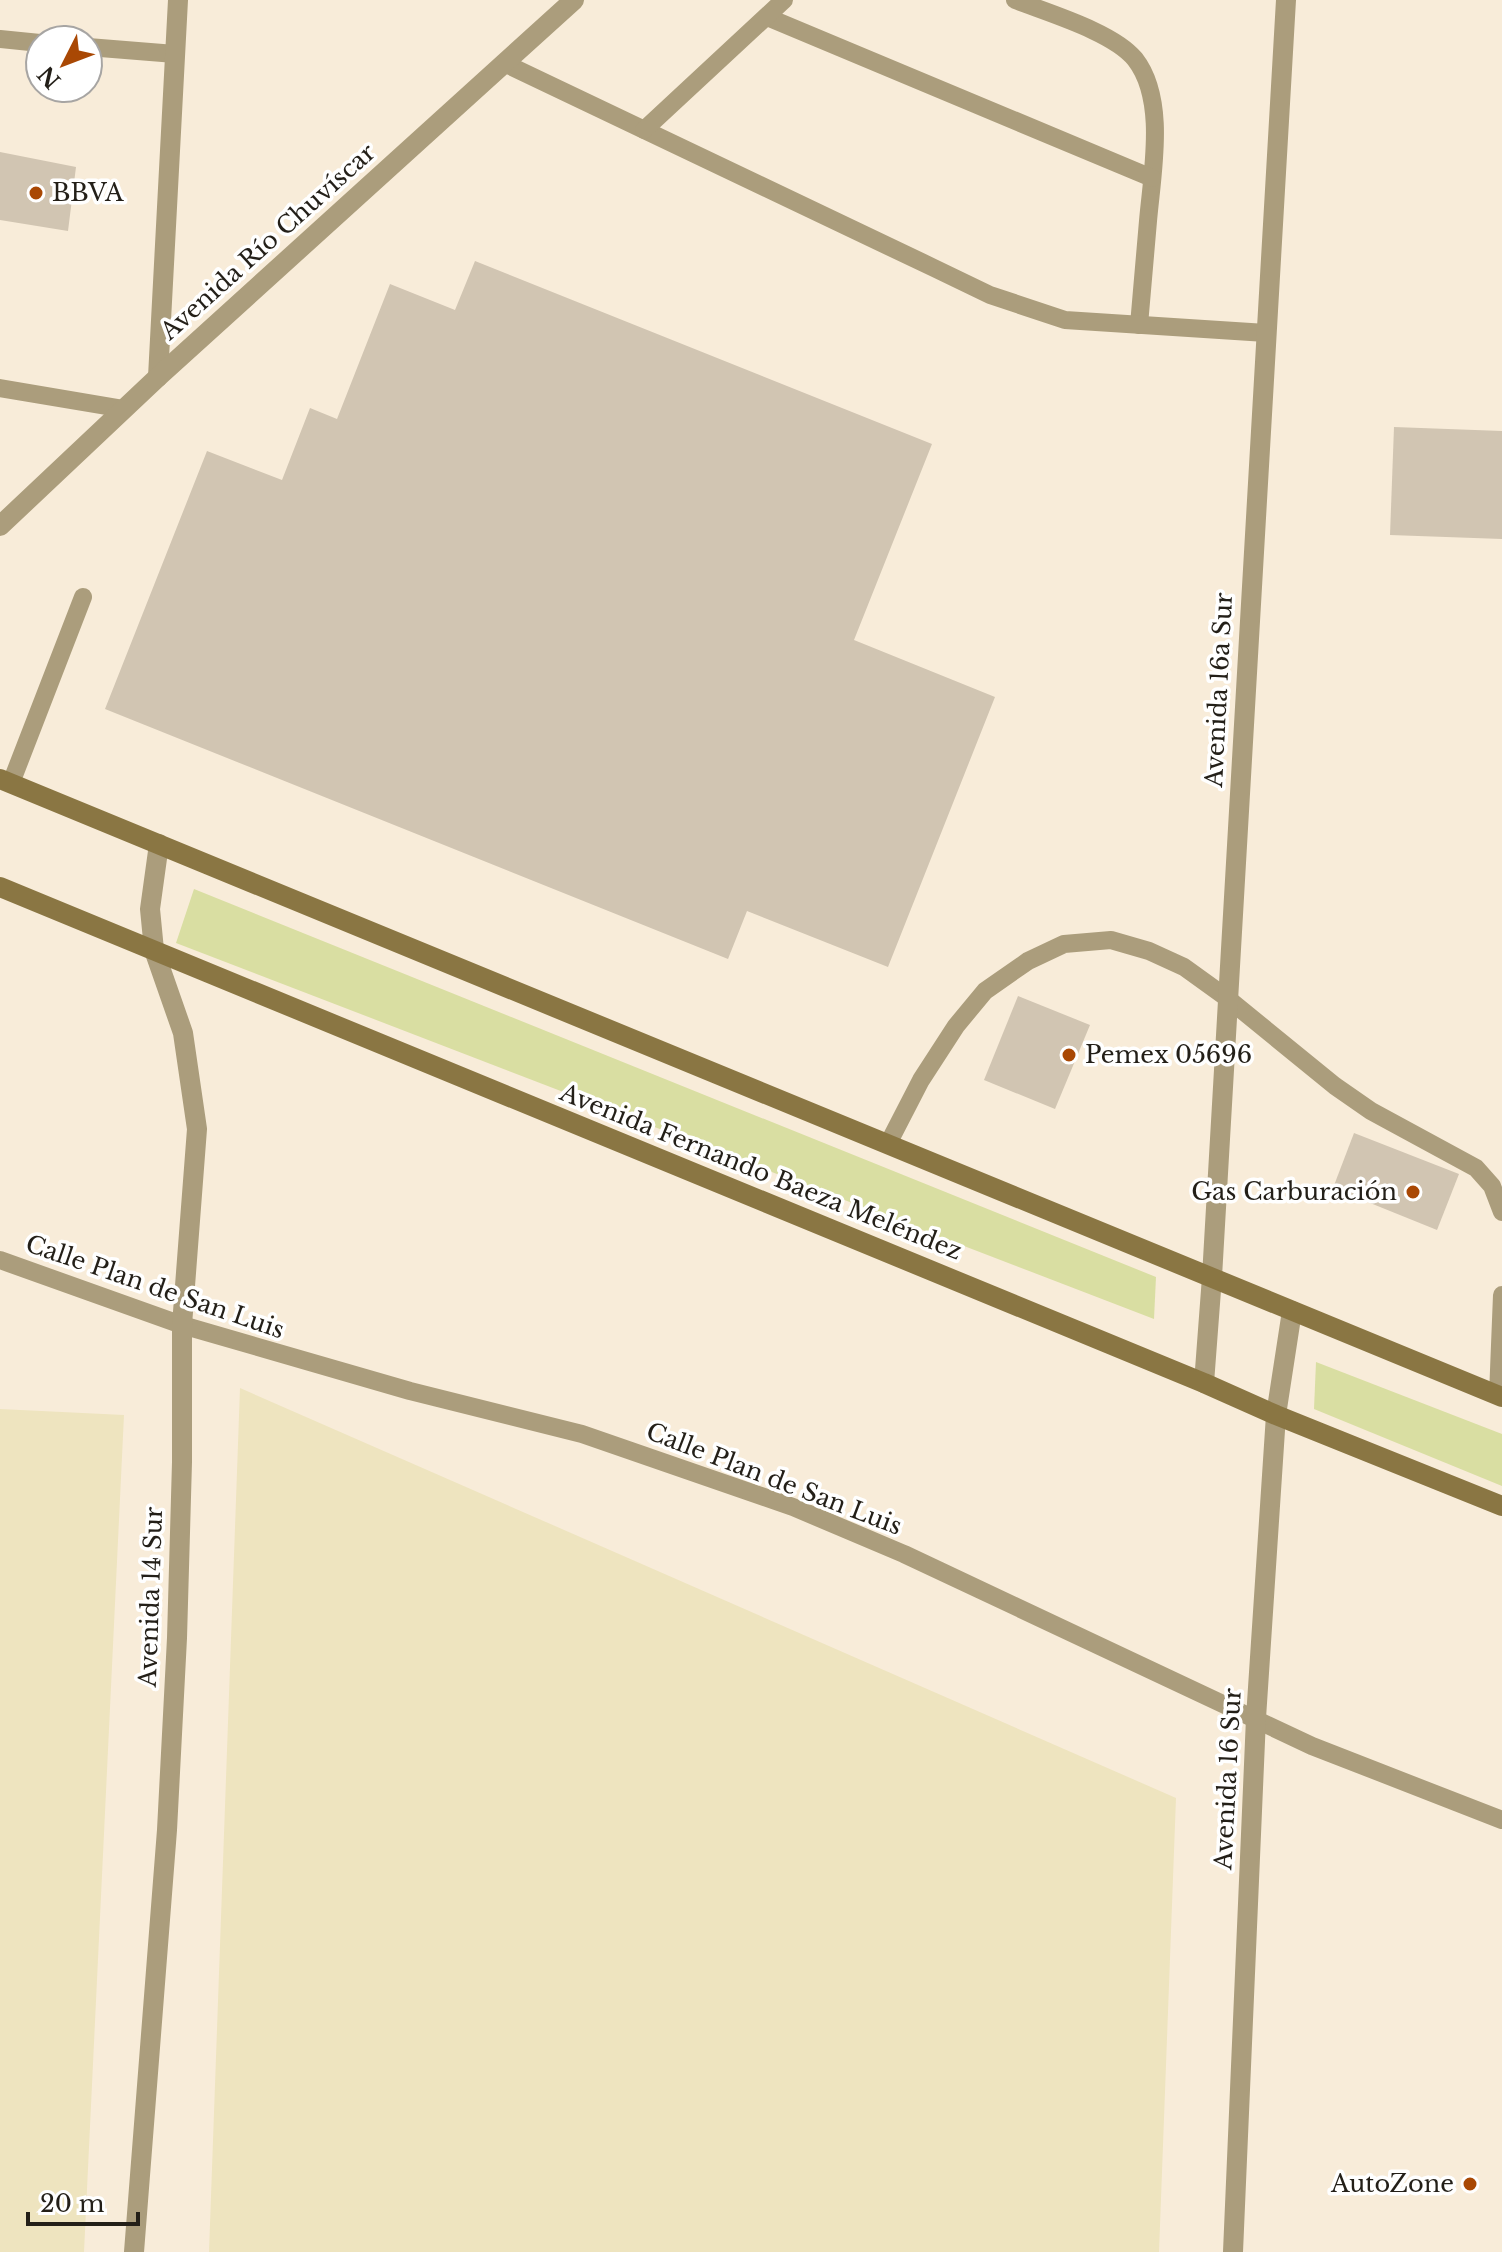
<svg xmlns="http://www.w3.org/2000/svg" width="1502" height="2252" viewBox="0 0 1502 2252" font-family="'Libre Baskerville',serif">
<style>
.green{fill:#d9dea2}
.sand{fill:#eee4bf}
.building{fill:#d1c5b2}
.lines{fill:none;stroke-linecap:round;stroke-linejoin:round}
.service{stroke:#ab9d7c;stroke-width:18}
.minor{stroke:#ab9d7c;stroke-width:20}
.secondary{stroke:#8a7643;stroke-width:20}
.poi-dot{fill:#a94804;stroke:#fff;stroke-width:3}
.labels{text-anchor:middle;stroke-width:7;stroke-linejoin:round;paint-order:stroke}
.poi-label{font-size:24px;fill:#231f18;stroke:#fff;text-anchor:start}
.street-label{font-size:24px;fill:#231f18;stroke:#fff}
</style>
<rect width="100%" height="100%" fill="#f8ecd9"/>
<!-- green -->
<g class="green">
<path d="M194 889 1156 1277 1154 1319 176 943Z"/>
<path d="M1316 1362 1502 1434V1486L1314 1409Z"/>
</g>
<!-- sand -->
<g class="sand">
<path d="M240 1388 1176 1798 1159 2252H209Z"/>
<path d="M0 1409 124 1415 84 2252H0Z"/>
</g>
<!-- building -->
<g class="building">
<path d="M0 152 76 167 68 231 0 220Z"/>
<path d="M475 261 932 444 854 640 995 697 888 967 747 911 728 959 105 709 207 451 282 480 310 408 337 419 390 284 455 310Z"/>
<path d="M1394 427 1502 431V539L1390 535Z"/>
<path d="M1018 996 1090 1025 1055 1109 984 1080Z"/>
<path d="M1354 1133 1459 1174 1437 1230 1333 1188Z"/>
</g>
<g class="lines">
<!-- service -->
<g class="service">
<path d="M1015 0C1048 13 1113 32 1135 59 1167 100 1152 173 1148 221 1145 255 1142 290 1139 325"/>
<path d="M767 17 1152 178"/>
<path d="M0 39 40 43"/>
<path d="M88 47 175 54"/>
<path d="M504 63 934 268 990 295 1065 320 1266 333"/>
<path d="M644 130 784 0"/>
<path d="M0 388 124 409"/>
<path d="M11 783 83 597"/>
<path d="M888 1144 921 1080 956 1026 985 991 1028 961 1064 944 1111 940 1149 951 1184 967 1227 998 1335 1086 1371 1111 1476 1168 1492 1186 1502 1212"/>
<path d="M0 1260 182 1325 410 1391 582 1434 793 1507 904 1554 1312 1746 1502 1820"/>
<path d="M1498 1395 1502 1295"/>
</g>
<!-- minor -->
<g class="minor">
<path d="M158 377 178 0"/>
<path d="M0 526 158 377 574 0"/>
<path d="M1204 1383 1212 1277 1286 0"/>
<path d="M134 2252 167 1830 177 1638 182 1462V1325L197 1129 183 1033 154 950 150 909 159 844"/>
<path d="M1233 2252 1256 1718 1276 1415 1292 1311"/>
</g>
<!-- secondary -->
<g class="secondary">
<path d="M0 779 1502 1397"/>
<path d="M0 887 1204 1383 1276 1415 1502 1506"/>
</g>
</g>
<!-- markers -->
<g class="poi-dot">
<circle cx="36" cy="193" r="8"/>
<circle cx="1069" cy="1055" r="8"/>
<circle cx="1413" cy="1192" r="8"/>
<circle cx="1470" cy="2184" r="8"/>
</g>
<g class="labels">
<!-- poi labels -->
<g class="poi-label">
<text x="52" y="201">BBVA</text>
<text x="1085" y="1063">Pemex 05696</text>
<text x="1397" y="1200" text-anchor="end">Gas Carburación</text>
<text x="1454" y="2192" text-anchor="end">AutoZone</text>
</g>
<!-- street labels -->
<g class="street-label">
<text transform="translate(268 242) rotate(-42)" y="8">Avenida Río Chuvíscar</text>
<text transform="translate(1219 690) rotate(-87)" y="8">Avenida 16a Sur</text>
<text transform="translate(761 1172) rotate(22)" y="8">Avenida Fernando Baeza Meléndez</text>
<text transform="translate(155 1287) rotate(19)" y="8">Calle Plan de San Luis</text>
<text transform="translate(774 1479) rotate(21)" y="8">Calle Plan de San Luis</text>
<text transform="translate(151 1597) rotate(-88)" y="8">Avenida 14 Sur</text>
<text transform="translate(1228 1779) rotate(-87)" y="8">Avenida 16 Sur</text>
</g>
</g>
<!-- north arrow -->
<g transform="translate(64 64) rotate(228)"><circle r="38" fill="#ffffff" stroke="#a7a5a3" stroke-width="2"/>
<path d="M0-6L14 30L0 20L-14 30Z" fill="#a94804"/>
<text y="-12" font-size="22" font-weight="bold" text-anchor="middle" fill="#231f18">N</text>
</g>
<!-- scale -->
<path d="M28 2212v12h110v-12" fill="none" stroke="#231f18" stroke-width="4"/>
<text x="40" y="2212" font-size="24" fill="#231f18" stroke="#ffffff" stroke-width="6" paint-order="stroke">20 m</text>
</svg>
